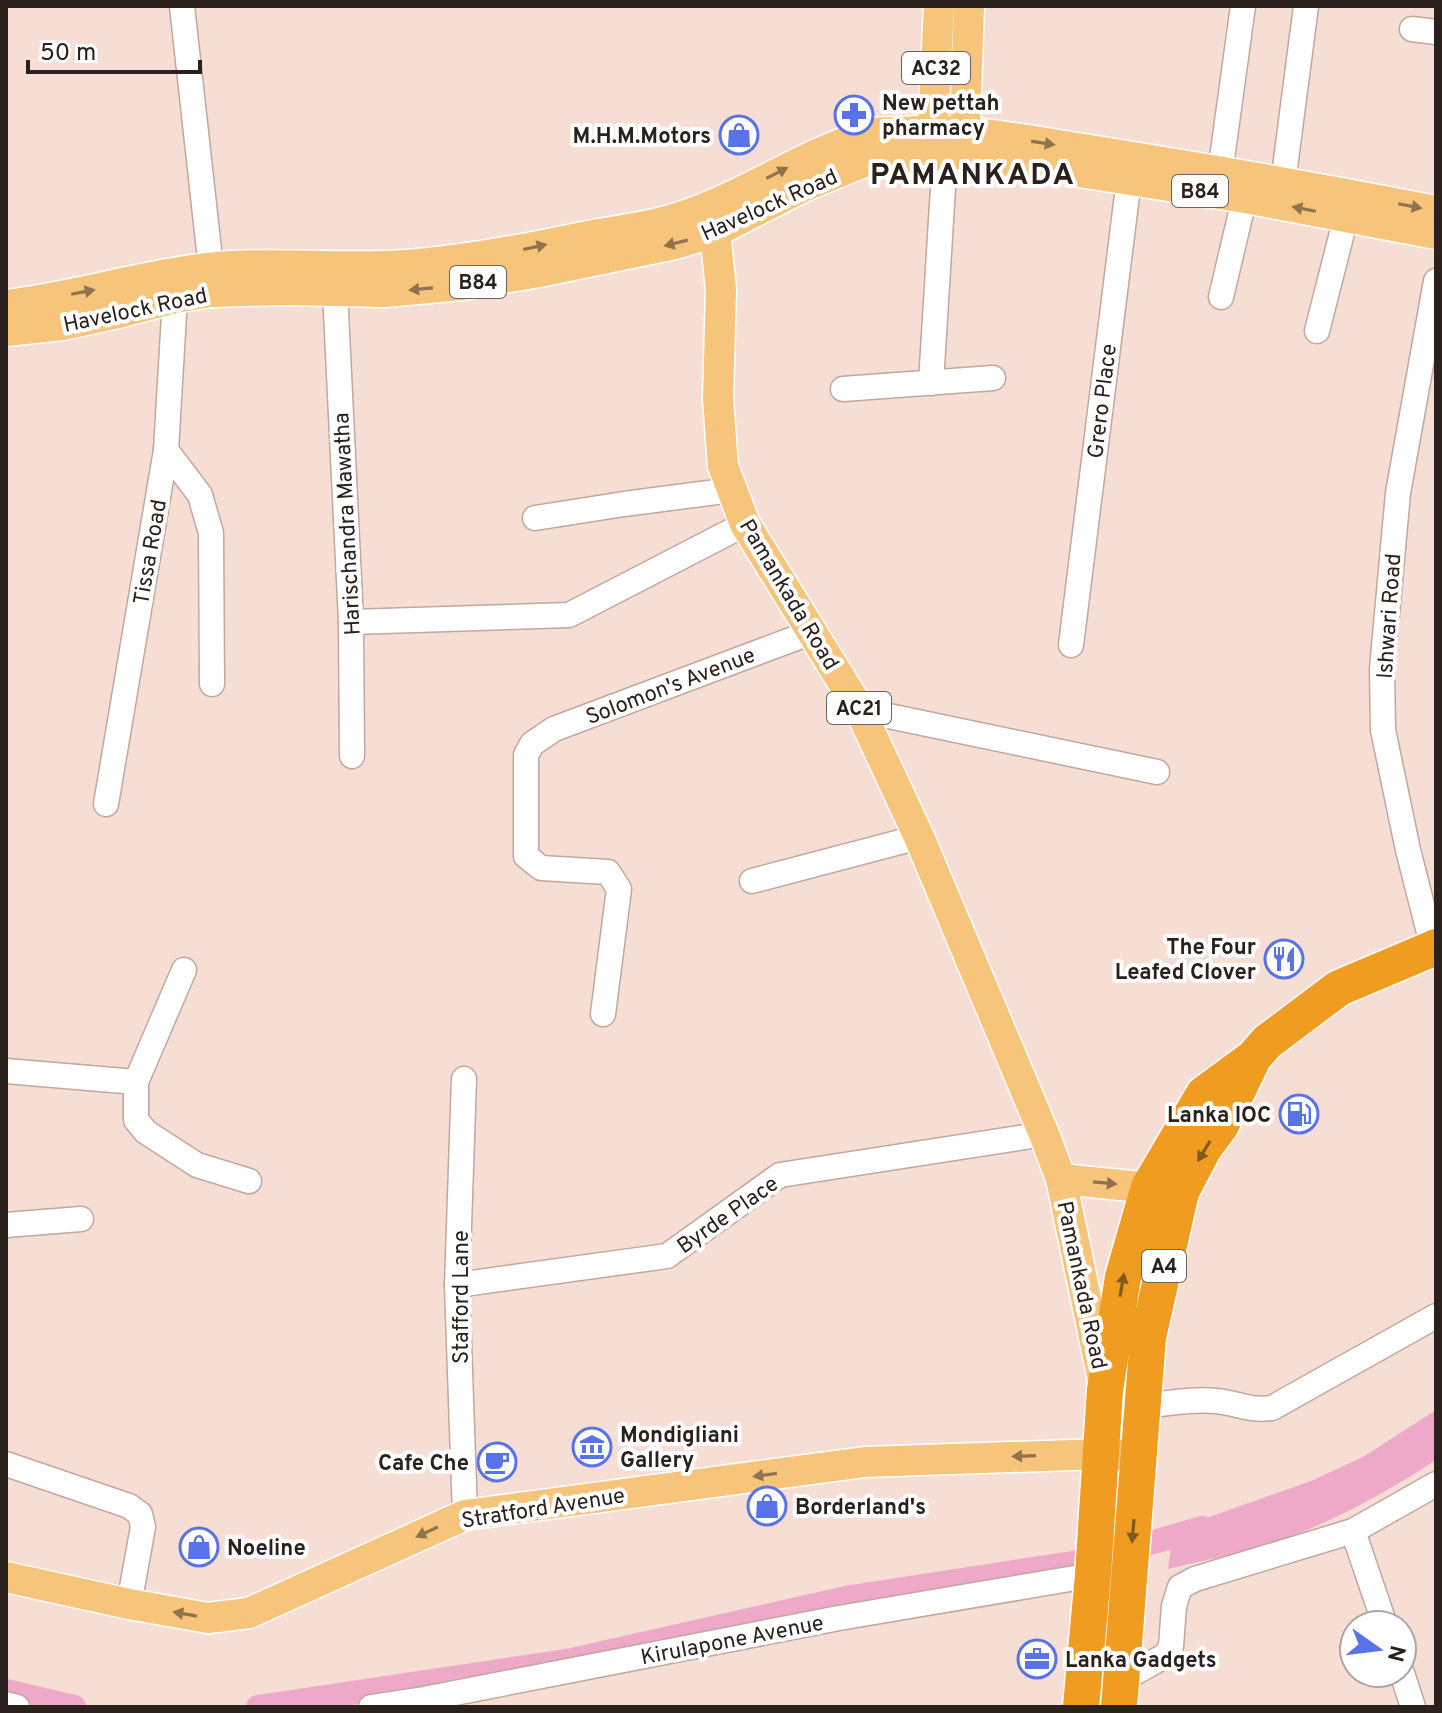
<svg xmlns="http://www.w3.org/2000/svg" width="1442" height="1713" viewBox="0 0 1442 1713" font-family="Overpass,sans-serif">
<style>
.water{fill:#eea8c8}
.lines{fill:none;stroke-linecap:round;stroke-linejoin:round}
.canal{stroke:#eea8c8;stroke-width:24}
.minor-casing{stroke:#c0a89e;stroke-width:27}
.major-casing{stroke:#fff;stroke-width:33}
.highway-casing{stroke:#fff;stroke-width:39}
.minor{stroke:#fff;stroke-width:24}
.major{stroke:#f6c47a;stroke-width:30}
.highway{stroke:#f09c21;stroke-width:36}
.oneway{fill:#90724c}
.oneway2{fill:#83581f}
.labels{text-anchor:middle;stroke-width:8;stroke-linejoin:round;paint-order:stroke}
.shield{fill:#fff;stroke:#6a6461;stroke-width:2}
.shield-label{font-size:20px;font-weight:bold;fill:#2a211d}
.poi-label{font-size:22px;font-weight:bold;fill:#2a211d;stroke:#fff;text-anchor:start}
.street-label{font-size:22px;fill:#2a211d;stroke:#fff}
.district-label{font-size:30px;font-weight:bold;letter-spacing:2px;fill:#2a211d;stroke:#fff}
</style>
<rect width="100%" height="100%" fill="#f7ded4"/>
<!-- water -->
<path class="water" d="M1436 1410V1460C1386 1493 1333 1521 1277 1542 1244 1554 1203 1560 1168 1569L1173 1530 1311 1481 1363 1457Z"/>
<g class="lines">
<!-- canal -->
<g class="canal">
<path d="M6 1691 74 1707"/>
<path d="M258 1707 572 1660 851 1597 1092 1560 1202 1528"/>
</g>
<defs>
<g id="minor">
<path d="M182 6 211 268"/>
<path d="M1412 29 1436 32"/>
<path d="M1220 173 1243 6"/>
<path d="M1283 183 1306 6"/>
<path d="M335 291 351 622 352 756"/>
<path d="M1221 297 1248 183"/>
<path d="M1317 331 1346 217"/>
<path d="M931 383 945 155"/>
<path d="M843 389 993 378"/>
<path d="M166 450 200 495 211 533 212 684"/>
<path d="M535 518 624 504 732 490"/>
<path d="M351 622 569 615 745 524"/>
<path d="M1071 645 1131 163"/>
<path d="M860 710 1157 772"/>
<path d="M106 804 166 450 175 298"/>
<path d="M752 881 919 837"/>
<path d="M1433 948 1408 850 1383 730 1382 669 1398 493 1436 281"/>
<path d="M184 970 136 1082V1120L146 1132 197 1165 249 1181"/>
<path d="M603 1014 619 889 608 872 541 868 526 856V755L532 744 554 729 812 632"/>
<path d="M6 1071 136 1082"/>
<path d="M464 1079 457 1285 465 1515"/>
<path d="M6 1225 81 1219"/>
<path d="M457 1285 667 1256 780 1175 1044 1134"/>
<path d="M1128 1407C1156 1406 1189 1398 1216 1401 1238 1403 1247 1411 1272 1408L1436 1316"/>
<path d="M6 1464 129 1506 140 1514 143 1527 129 1604"/>
<path d="M1353 1531 1385 1625"/>
<path d="M1402 1673 1413 1707"/>
<path d="M1122 1680 1166 1655 1171 1646 1174 1606 1180 1587 1195 1579 1353 1531 1436 1484"/>
<path d="M6 1704 17 1707"/>
<path d="M371 1707 424 1699 839 1618 1093 1575"/>
</g>
<g id="major">
<path d="M932 148 939 6"/>
<path d="M964 152 969 6"/>
<path d="M710 216 715 232 721 289 718 399 723 466 745 524 860 710 919 837 1044 1134 1061 1179 1103 1380"/>
<path d="M6 305C82 296 154 271 230 266 289 263 348 269 407 265 468 260 528 249 588 236 614 231 641 228 667 221 736 202 795 158 863 136 874 132 887 132 899 132 965 127 1031 141 1096 151 1209 169 1323 189 1436 211"/>
<path d="M6 331 63 325 122 312 175 298 211 292 285 290 385 292 462 285 539 272 675 244 715 232 805 186 871 159 964 154 1245 198 1436 234"/>
<path d="M1061 1179 1170 1190"/>
<path d="M6 1577 129 1604 208 1618 249 1613 465 1515 865 1462 1102 1454 1139 1456"/>
</g>
<g id="highway">
<path d="M1081 1707 1093 1575 1105 1390 1123 1277 1149 1187 1204 1094 1253 1058 1267 1042 1339 988 1436 947"/>
<path d="M1119 1707 1148 1337 1181 1192 1204 1148 1221 1125 1251 1063"/>
</g>
</defs>
<!-- minor casing -->
<use href="#minor" class="minor-casing"/>
<!-- major casing -->
<use href="#major" class="major-casing"/>
<!-- highway casing -->
<use href="#highway" class="highway-casing"/>
<!-- minor -->
<use href="#minor" class="minor"/>
<!-- major -->
<use href="#major" class="major"/>
<!-- highway -->
<use href="#highway" class="highway"/>
</g>
<!-- one-way arrows -->
<defs><path id="oneway-solid" d="M-6-.8H1V-3.2L6.5 0L1 3.2V.8H-6Z" transform="scale(2)"/></defs>
<g class="oneway">
<use href="#oneway-solid" transform="translate(1043 143) rotate(9)"/>
<use href="#oneway-solid" transform="translate(777 173) rotate(-27)"/>
<use href="#oneway-solid" transform="translate(1410 206) rotate(11)"/>
<use href="#oneway-solid" transform="translate(1304 209) rotate(-169)"/>
<use href="#oneway-solid" transform="translate(676 243) rotate(166)"/>
<use href="#oneway-solid" transform="translate(535 247) rotate(-12)"/>
<use href="#oneway-solid" transform="translate(421 289) rotate(175)"/>
<use href="#oneway-solid" transform="translate(83 292) rotate(-11)"/>
<use href="#oneway-solid" transform="translate(1105 1183) rotate(5)"/>
<use href="#oneway-solid" transform="translate(1024 1456) rotate(178)"/>
<use href="#oneway-solid" transform="translate(765 1475) rotate(172)"/>
<use href="#oneway-solid" transform="translate(427 1532) rotate(155)"/>
<use href="#oneway-solid" transform="translate(185 1614) rotate(-170)"/>
</g>
<g class="oneway2">
<use href="#oneway-solid" transform="translate(1204 1151) rotate(121)"/>
<use href="#oneway-solid" transform="translate(1122 1285) rotate(-80)"/>
<use href="#oneway-solid" transform="translate(1133 1531) rotate(95)"/>
</g>
<!-- icons -->
<defs>
<symbol id="pharmacy-ring" viewBox="-11 -11 22 22"><circle r="9.5" fill="#fff" stroke="#5872e8" stroke-width="1.5"/><path d="M-2-6h4v4h4v4h-4v4h-4v-4h-4v-4h4Z" fill="#5872e8"/></symbol>
<symbol id="shop-ring" viewBox="-11 -11 22 22"><circle r="9.5" fill="#fff" stroke="#5872e8" stroke-width="1.5"/><path d="M-5-2.5h2.3a2.7 3.5 0 0 1 5.4 0H5L5.5 6h-11ZM-1.5-2.5h3a1.5 2.3 0 0 0-3 0Z" fill="#5872e8"/></symbol>
<symbol id="restaurant-ring" viewBox="-11 -11 22 22"><circle r="9.5" fill="#fff" stroke="#5872e8" stroke-width="1.5"/><path d="M-5-6h1v4h1v-4h1v4h1v-4h1v5L-1.5 .5V6h-2V.5L-5-1ZM5-6V6H3V1.5H1.5Q1.5-4 5-6Z" fill="#5872e8"/></symbol>
<symbol id="fuel-ring" viewBox="-11 -11 22 22"><circle r="9.5" fill="#fff" stroke="#5872e8" stroke-width="1.5"/><path d="M-5.5-6h7V0h2V4h1.3V-2.5L3-4.5l.8-.8L6-3V5H2.5V1h-1V6h-7ZM-4.2-4.7v3.2H.2V-4.7Z" fill="#5872e8"/></symbol>
<symbol id="museum-ring" viewBox="-11 -11 22 22"><circle r="9.5" fill="#fff" stroke="#5872e8" stroke-width="1.5"/><path d="M0-6L6-3V-2H-6V-3ZM-5-1h2V3h-2ZM-1-1h2V3h-2ZM3-1h2V3H3ZM-6 4H6V6H-6Z" fill="#5872e8"/></symbol>
<symbol id="cafe-ring" viewBox="-11 -11 22 22"><circle r="9.5" fill="#fff" stroke="#5872e8" stroke-width="1.5"/><path d="M-5.5-4.5H6V0H3Q3 3.5 0 3.5H-2.5Q-5.5 3.5-5.5 0ZM3-3.2v2h1.7v-2ZM-6 4.5H4V6H-6Z" fill="#5872e8"/></symbol>
<symbol id="office-ring" viewBox="-11 -11 22 22"><circle r="9.5" fill="#fff" stroke="#5872e8" stroke-width="1.5"/><path d="M-6-3h4V-5.5h4V-3h4V5H-6ZM-1-4.5V-3h2v-1.5ZM-6 0V1H6V0Z" fill="#5872e8"/></symbol>
</defs>
<g fill-rule="evenodd">
<use href="#pharmacy-ring" x="832" y="93" width="44" height="44"/>
<use href="#shop-ring" x="717" y="113" width="44" height="44"/>
<use href="#restaurant-ring" x="1262" y="937" width="44" height="44"/>
<use href="#fuel-ring" x="1277" y="1092" width="44" height="44"/>
<use href="#museum-ring" x="570" y="1425" width="44" height="44"/>
<use href="#cafe-ring" x="475" y="1440" width="44" height="44"/>
<use href="#shop-ring" x="745" y="1484" width="44" height="44"/>
<use href="#shop-ring" x="177" y="1525" width="44" height="44"/>
<use href="#office-ring" x="1015" y="1637" width="44" height="44"/>
</g>
<g class="labels">
<!-- shield labels -->
<g class="shield">
<rect x="902" y="52" width="68" height="32" rx="6"/>
<rect x="1172" y="175" width="56" height="32" rx="6"/>
<rect x="450" y="266" width="56" height="32" rx="6"/>
<rect x="827" y="692" width="64" height="32" rx="6"/>
<rect x="1142" y="1250" width="44" height="32" rx="6"/>
</g>
<g class="shield-label">
<text x="936" y="75">AC32</text>
<text x="1200" y="198">B84</text>
<text x="478" y="289">B84</text>
<text x="859" y="715">AC21</text>
<text x="1164" y="1273">A4</text>
</g>
<!-- poi labels -->
<g class="poi-label">
<text x="882" y="110">New pettah<tspan x="882" dy="25">pharmacy</tspan></text>
<text x="711" y="143" text-anchor="end">M.H.M.Motors</text>
<text x="1256" y="954" text-anchor="end">The Four<tspan x="1256" dy="25">Leafed Clover</tspan></text>
<text x="1271" y="1122" text-anchor="end">Lanka IOC</text>
<text x="620" y="1442">Mondigliani<tspan x="620" dy="25">Gallery</tspan></text>
<text x="469" y="1470" text-anchor="end">Cafe Che</text>
<text x="795" y="1514">Borderland's</text>
<text x="227" y="1555">Noeline</text>
<text x="1065" y="1667">Lanka Gadgets</text>
</g>
<!-- street labels -->
<g class="street-label">
<text transform="translate(769 204) rotate(-24)" y="8">Havelock Road</text>
<text transform="translate(135 309) rotate(-12)" y="8">Havelock Road</text>
<text transform="translate(1101 401) rotate(-83)" y="8">Grero Place</text>
<text transform="translate(346 524) rotate(-93)" y="8">Harischandra Mawatha</text>
<text transform="translate(149 552) rotate(-80)" y="8">Tissa Road</text>
<text transform="translate(790 594) rotate(59)" y="8">Pamankada Road</text>
<text transform="translate(1388 616) rotate(-86)" y="8">Ishwari Road</text>
<text transform="translate(670 685) rotate(-21)" y="8">Solomon's Avenue</text>
<text transform="translate(727 1214) rotate(-35)" y="8">Byrde Place</text>
<text transform="translate(1083 1285) rotate(78)" y="8">Pamankada Road</text>
<text transform="translate(460 1297) rotate(-90)" y="8">Stafford Lane</text>
<text transform="translate(543 1507) rotate(-9)" y="8">Stratford Avenue</text>
<text transform="translate(732 1639) rotate(-11)" y="8">Kirulapone Avenue</text>
</g>
<!-- district labels -->
<g class="district-label">
<text x="973" y="184">PAMANKADA</text>
</g>
</g>
<!-- border -->
<rect width="1442" height="1713" fill="none" stroke="#2a211d" stroke-width="16"/>
<!-- north arrow -->
<g transform="translate(1378 1649) rotate(104)"><circle r="38" fill="#ffffff" stroke="#aaa6a5" stroke-width="2"/>
<path d="M0-6L14 30L0 20L-14 30Z" fill="#5872e8"/>
<text y="-12" font-size="22" font-weight="bold" text-anchor="middle" fill="#2a211d">N</text>
</g>
<!-- scale -->
<path d="M28 60v12h172v-12" fill="none" stroke="#2a211d" stroke-width="4"/>
<text x="40" y="60" font-size="24" fill="#2a211d" stroke="#ffffff" stroke-width="6" paint-order="stroke">50 m</text>
</svg>
